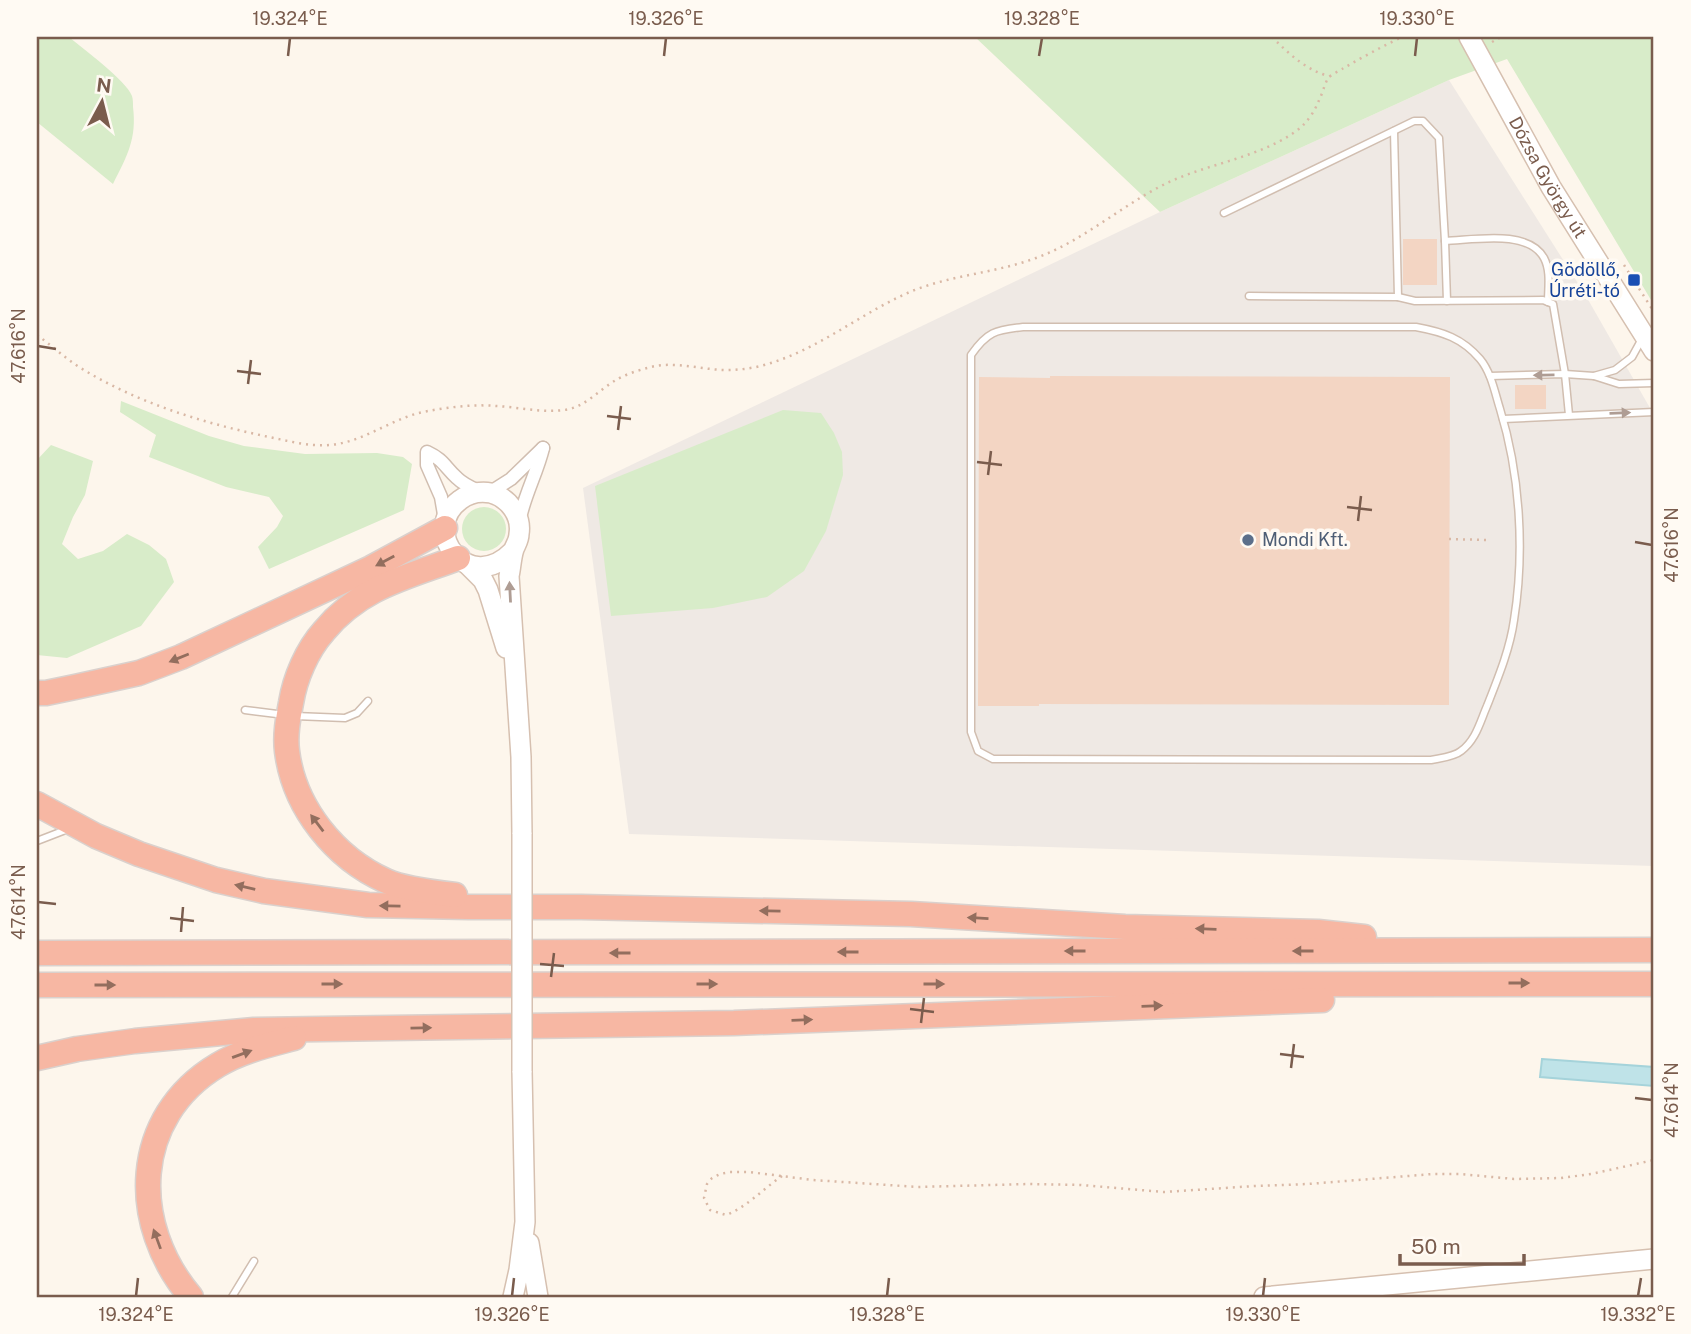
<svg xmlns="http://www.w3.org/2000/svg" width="1691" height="1334" viewBox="0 0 1691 1334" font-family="'Public Sans',sans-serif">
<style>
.industrial{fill:#efe9e4}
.green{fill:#d8ecc9}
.water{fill:#bfe3e8;stroke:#a5d3da;stroke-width:2}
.building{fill:#f3d5c3}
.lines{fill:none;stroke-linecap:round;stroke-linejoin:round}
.lane-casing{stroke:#d1beb0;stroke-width:9}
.street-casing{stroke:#d1beb0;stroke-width:15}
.secondary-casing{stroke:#d6c0b0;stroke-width:22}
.highway-casing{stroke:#dad1cd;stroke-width:27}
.path{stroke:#d9b8a5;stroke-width:2.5;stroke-dasharray:2 5;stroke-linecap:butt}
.lane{stroke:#fff;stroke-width:6}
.street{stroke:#fff;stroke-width:12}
.secondary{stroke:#fff;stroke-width:19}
.highway{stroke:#f7b7a3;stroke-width:24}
.secondary-bridge-casing{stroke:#d6c0b0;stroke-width:22;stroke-linecap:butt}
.secondary-bridge{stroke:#fff;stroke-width:19}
.oneway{fill:#af9d94}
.oneway2{fill:#936e5e}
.ticks{fill:none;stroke:#7a5c4d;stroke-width:2.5}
.transit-dot{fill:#1a4fb4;stroke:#fffaf3;stroke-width:2.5}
.service-dot{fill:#5c6f8a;stroke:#fffaf3;stroke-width:2.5}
.labels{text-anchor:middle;stroke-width:7;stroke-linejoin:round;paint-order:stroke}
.street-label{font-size:18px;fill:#7a5c4d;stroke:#fffaf3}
.transit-label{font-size:18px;fill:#164399;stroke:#fffaf3;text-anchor:end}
.service-label{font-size:18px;fill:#4e5e75;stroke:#fffaf3;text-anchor:start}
.neatline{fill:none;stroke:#7a5c4d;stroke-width:2.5}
.ticks-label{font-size:18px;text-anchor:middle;fill:#7a5c4d}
</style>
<rect width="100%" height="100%" fill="#fdf6ec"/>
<!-- industrial -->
<path class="industrial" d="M1449 80 1586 296 1654 415V866L629 834 583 488 1160 212Z"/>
<!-- green -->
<g class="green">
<path d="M37 37H69C83 49 126 80 132 96 133 99 133 103 133 107 137 139 127 156 113 184L37 122Z"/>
<path d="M975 37H1654V305L1507 59 1449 80 1160 212Z"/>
<path d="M121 401 209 436 244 446 305 454 377 453 403 457 412 464 404 510 269 569 258 547 277 527 283 516 269 497 226 487 149 457 156 435 120 412Z"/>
<path d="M783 410 821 413 834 433 842 452 843 475 826 531 804 571 767 597 713 608 611 616 595 486Z"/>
<path d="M51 445 93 461 85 495 73 517 62 544 78 559 103 551 127 534 149 545 166 559 174 582 141 626 67 658 37 655V460Z"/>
<circle cx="484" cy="529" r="22"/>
</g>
<!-- water -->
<path class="water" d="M1542 1059 1654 1067V1086L1540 1077Z"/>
<!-- building -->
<g class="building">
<rect x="1403" y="239" width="34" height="46"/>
<path d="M1050 376 1450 377 1449 705 1039 704V706H978L979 377 1050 378Z"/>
<rect x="1515" y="385" width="31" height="24"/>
</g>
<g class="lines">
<defs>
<g id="lane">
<path d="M1394 131 1398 297"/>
<path d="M1224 213 1414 121H1423L1439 138 1445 241 1447 301"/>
<path d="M1445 241C1474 240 1528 229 1544 258 1551 271 1548 288 1548 302"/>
<path d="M1249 296 1398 297 1415 301 1543 300 1553 304 1565 374 1569 415"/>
<path d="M1023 327H1416C1443 332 1462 338 1480 359 1491 372 1495 393 1500 409 1520 474 1525 551 1514 620 1510 649 1498 678 1487 706 1480 722 1476 740 1461 751 1454 757 1440 758 1431 760L993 759 978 751 971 732V355C987 332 995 330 1023 327Z"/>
<path d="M1490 376 1565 374 1594 376 1615 370 1632 357 1643 337"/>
<path d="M1594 376 1619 384 1654 383"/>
<path d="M1503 419 1654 412"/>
<path d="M245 710 285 715"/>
<path d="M295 716 345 718 357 713 368 701"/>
<path d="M37 841 68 829"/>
<path d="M232 1297 254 1261"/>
</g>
<g id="street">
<path d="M489 493 511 479 543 448"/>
<path d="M445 520 441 497 427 465V452C444 460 444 466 457 478 464 485 472 488 481 492"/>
<path d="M519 522C524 496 537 473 543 448"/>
</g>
<g id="secondary">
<path id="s1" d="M1469 37 1551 187 1654 351"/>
<path d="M513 551C468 597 419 530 460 500 469 493 481 491 491 493 509 498 522 516 519 534 519 540 516 544 514 549 511 558 511 568 509 576L521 757 522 834"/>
<path d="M467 564 483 580 488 590 506 648"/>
<path d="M529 1243 538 1297"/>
<path d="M513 1297 519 1270 525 1222 522 1071"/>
<path d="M1264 1297 1654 1259"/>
</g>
<g id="highway">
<path d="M37 693H46L75 687 139 673 181 657 371 568 445 528"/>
<path d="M37 804 96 836 139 854 216 880 264 891 368 905 469 907H581L911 914 1125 927 1318 932 1364 937"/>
<path d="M455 895C438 893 401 888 386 881 335 858 294 808 287 751 285 735 288 719 291 703 295 678 307 650 324 631 360 587 407 577 458 558"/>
<path d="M37 953 1654 950"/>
<path d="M37 985 1654 984"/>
<path d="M37 1058 77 1049 135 1041 254 1030 734 1023 1322 1000"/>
<path d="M191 1297C129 1224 131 1117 218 1065 241 1051 268 1045 294 1038"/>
</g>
</defs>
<!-- lane casing -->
<use href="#lane" class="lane-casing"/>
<!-- street casing -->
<use href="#street" class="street-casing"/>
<!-- secondary casing -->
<use href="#secondary" class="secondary-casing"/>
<!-- highway casing -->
<use href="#highway" class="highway-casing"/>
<!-- path -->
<g class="path">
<path d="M1272 37C1289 54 1305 69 1328 76"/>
<path d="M1492 42 1501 37"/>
<path d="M1624 265 1654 312"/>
<path d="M37 335C51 345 64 357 79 367 137 403 203 423 269 437 284 440 299 444 314 445 359 449 387 418 428 411 450 407 474 404 496 406 518 407 541 413 564 410 584 408 599 390 616 380 626 374 639 370 651 367 671 362 691 367 711 369 726 371 741 370 756 367 814 354 858 314 912 291 952 275 995 273 1036 258 1083 241 1122 205 1167 183 1203 166 1244 160 1280 141 1301 130 1311 120 1320 98 1323 92 1325 82 1329 77 1330 76 1340 70 1342 69 1361 58 1381 47 1402 37"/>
<path d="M1449 539 1486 540"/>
<path d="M782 1176C763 1189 747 1207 726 1215L710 1210 704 1198 707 1184 712 1178 720 1174 730 1172H749L813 1180 918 1187 1029 1184 1081 1185 1164 1192 1255 1186 1308 1184 1433 1174H1460L1514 1179 1561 1178 1591 1174 1654 1160"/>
</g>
<!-- lane -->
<use href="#lane" class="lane"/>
<!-- street -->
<use href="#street" class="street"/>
<!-- secondary -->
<use href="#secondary" class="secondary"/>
<!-- highway -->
<use href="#highway" class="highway"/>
<defs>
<path id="secondary-bridge" d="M522 834V1071"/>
</defs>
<!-- secondary-bridge casing -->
<use href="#secondary-bridge" class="secondary-bridge-casing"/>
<!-- secondary-bridge -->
<use href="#secondary-bridge" class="secondary-bridge"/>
</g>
<!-- one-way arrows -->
<defs><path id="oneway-solid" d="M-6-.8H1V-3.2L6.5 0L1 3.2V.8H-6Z" transform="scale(1.75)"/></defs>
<g class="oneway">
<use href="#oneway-solid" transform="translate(1544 375) rotate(179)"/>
<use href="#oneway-solid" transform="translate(1620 413) rotate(-2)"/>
<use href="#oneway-solid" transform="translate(510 592) rotate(-93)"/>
</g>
<g class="oneway2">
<use href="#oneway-solid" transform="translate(385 561) rotate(152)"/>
<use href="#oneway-solid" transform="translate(179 658) rotate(158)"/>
<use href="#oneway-solid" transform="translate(317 823) rotate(-127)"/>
<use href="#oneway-solid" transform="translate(245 887) rotate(-167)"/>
<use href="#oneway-solid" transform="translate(390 906) rotate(-179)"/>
<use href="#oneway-solid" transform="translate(770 911) rotate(-179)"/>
<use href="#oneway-solid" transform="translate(978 918) rotate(-177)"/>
<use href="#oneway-solid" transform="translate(1206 929) rotate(-178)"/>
<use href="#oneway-solid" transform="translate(1075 951) rotate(180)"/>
<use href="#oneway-solid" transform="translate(1303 951) rotate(180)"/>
<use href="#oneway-solid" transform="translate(848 952) rotate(180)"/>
<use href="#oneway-solid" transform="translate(620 953) rotate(180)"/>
<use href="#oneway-solid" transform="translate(1519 983)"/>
<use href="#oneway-solid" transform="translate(332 984)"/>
<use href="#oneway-solid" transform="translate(707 984)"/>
<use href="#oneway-solid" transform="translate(934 984)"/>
<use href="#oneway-solid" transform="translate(105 985)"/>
<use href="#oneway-solid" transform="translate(1152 1006) rotate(-2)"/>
<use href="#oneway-solid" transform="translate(802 1020) rotate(-2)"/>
<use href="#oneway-solid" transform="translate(421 1028) rotate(-1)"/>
<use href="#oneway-solid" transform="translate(242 1054) rotate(-20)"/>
<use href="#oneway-solid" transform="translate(157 1239) rotate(-110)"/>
</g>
<!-- ticks -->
<path class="ticks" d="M288 56 290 38M664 56 666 38M1039 56 1042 38M1415 56 1417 38M38 346 56 349M237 371 261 374M248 384 251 360M607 416 631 419M618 430 621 406M977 462 1002 465M988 475 991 451M1347 507 1372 510M1358 521 1361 496M1635 542 1652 545M38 902 56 904M170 918 194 921M181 932 183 907M540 964 564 966M551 977 554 953M910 1009 934 1012M921 1023 924 998M1280 1054 1304 1057M1291 1068 1294 1044M1635 1098 1652 1100M136 1296 138 1278M512 1296 514 1278M887 1296 889 1278M1263 1296 1265 1278M1638 1296 1641 1278"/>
<!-- markers -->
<rect class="transit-dot" x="1627" y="273" width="14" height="14" rx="3.5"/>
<circle class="service-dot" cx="1248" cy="540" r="7"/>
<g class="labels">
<!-- street labels -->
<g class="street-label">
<text dy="6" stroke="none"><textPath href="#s1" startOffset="161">Dózsa György út</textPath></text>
</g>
<!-- transit labels -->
<g class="transit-label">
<text x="1620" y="276">Gödöllő,<tspan x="1620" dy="21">Úrréti-tó</tspan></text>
</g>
<!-- service labels -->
<g class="service-label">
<text x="1262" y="546">Mondi Kft.</text>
</g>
</g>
<!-- border -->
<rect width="1691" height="1334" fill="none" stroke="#fffaf3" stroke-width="77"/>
<!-- north arrow -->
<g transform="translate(102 102) rotate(7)" stroke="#fffaf3" stroke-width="5" paint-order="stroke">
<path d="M0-5L12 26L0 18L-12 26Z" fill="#7a5c4d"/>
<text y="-10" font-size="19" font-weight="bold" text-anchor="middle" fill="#7a5c4d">N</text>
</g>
<!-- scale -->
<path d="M1400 1254v10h124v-10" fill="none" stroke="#7a5c4d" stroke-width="3.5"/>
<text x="1411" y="1254" font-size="21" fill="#7a5c4d" stroke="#fffaf3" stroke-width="5" paint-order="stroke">50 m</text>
<rect x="38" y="38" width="1614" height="1258" class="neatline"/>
<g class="ticks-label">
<text x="290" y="25">19.324°E</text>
<text x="666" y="25">19.326°E</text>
<text x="1042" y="25">19.328°E</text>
<text x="1417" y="25">19.330°E</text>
<text transform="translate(19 346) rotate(-90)" y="6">47.616°N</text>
<text transform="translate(1672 545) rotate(-90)" y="6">47.616°N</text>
<text transform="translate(19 902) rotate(-90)" y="6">47.614°N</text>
<text transform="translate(1672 1100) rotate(-90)" y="6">47.614°N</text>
<text x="136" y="1321">19.324°E</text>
<text x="512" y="1321">19.326°E</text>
<text x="887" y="1321">19.328°E</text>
<text x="1263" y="1321">19.330°E</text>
<text x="1638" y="1321">19.332°E</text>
</g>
</svg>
